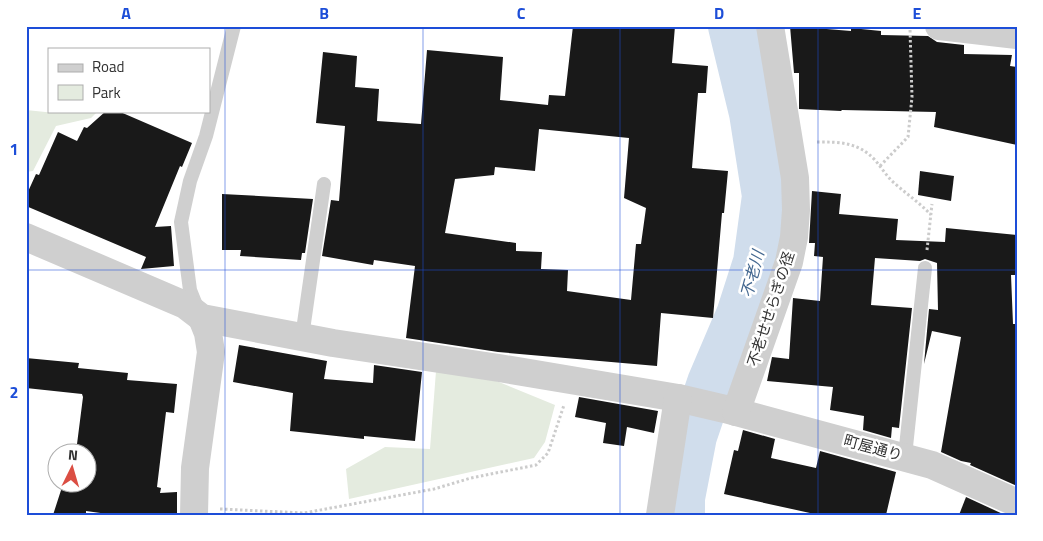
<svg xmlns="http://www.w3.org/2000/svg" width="1043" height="541" viewBox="0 0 1043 541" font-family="'Titillium Web','Noto Sans JP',sans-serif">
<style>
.green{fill:#e4ebdf}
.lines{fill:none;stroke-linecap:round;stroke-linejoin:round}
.river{stroke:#d0ddec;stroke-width:48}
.building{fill:#191919;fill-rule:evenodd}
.path{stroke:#ccc;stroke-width:3;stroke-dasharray:2.5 2.5;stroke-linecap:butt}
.lane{stroke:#cfcfcf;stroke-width:14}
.street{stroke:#cfcfcf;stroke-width:28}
.grid{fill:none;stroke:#1d4ed8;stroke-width:1;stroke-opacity:0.55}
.labels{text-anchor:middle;stroke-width:5;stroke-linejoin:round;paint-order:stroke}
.street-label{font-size:15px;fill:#323232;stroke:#fff}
.water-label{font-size:16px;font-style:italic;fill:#446890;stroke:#fff}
.neatline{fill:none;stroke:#1d4ed8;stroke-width:2}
.grid-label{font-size:16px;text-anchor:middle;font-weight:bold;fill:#1d4ed8}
</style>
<rect width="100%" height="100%" fill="#fff"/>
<!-- green -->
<g class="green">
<path d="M26 110 55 113 58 111H98L91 118 56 126 33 171 26 172Z"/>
<path d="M436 371 494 380 555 405 545 442 534 458 349 499 346 469 385 447 430 449Z"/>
</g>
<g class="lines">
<!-- river -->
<path class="river" d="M681 515V498L693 436 711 383 740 315 757 262 766 196 753 113 732 26"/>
</g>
<!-- building -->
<g class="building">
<path d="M573 26H675L672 63 708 66 706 93H698L692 168 728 171 724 213H722L713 318 661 313 657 366 498 352 406 338 415 266 374 260 373 265 322 256 331 200 339 201 345 126 316 123 323 52 357 56 355 87 379 89 377 121 421 124 427 50 503 57 500 100 548 105 549 95 565 96ZM539 129 629 138 624 198 646 208 641 244H636L631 300 567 291 568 270 541 269 542 252 516 251V243L445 233 455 179 494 175 495 167 535 171Z"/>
<path d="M790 26 851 31V28L881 31V35L928 36 937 42 964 45V54L1012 55 1010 66 1017 67V145L934 127 936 112 842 110 841 111 799 109V73H794Z"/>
<path d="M106 111H118L192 143 182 167 180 166 155 227 171 226 174 266 141 269 146 257 26 206V196L36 174 39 175 58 132 77 141 84 127 87 128Z"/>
<path d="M920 171 954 176 951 201 918 195Z"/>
<path d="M812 191 841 194 839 214 898 219 896 240 945 242 946 228 1017 235V275H1011L1013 324H1017V486L970 465 971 463 961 461 941 452 961 337 932 331 924 364 929 309 938 310 937 263 925 259 920 261 875 258 871 305 912 308 899 428 892 427 891 438 863 430 864 416 830 410 833 387 767 381 772 357 789 359 793 298 820 301 823 257 814 256 815 243H809Z"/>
<path d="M222 194 313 199 305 253H302L301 260 240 256 241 250H222Z"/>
<path d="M239 345 327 361 324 379 373 383 374 365 422 372 415 441 364 436V439L290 431 293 393 233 382Z"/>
<path d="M26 358 79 363 78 368 128 373 127 380 177 384 174 413 166 412 157 487 161 488 160 493 177 492V513H157V515H115L86 511V515H53L63 484H88V454H70V451L76 452 83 397 82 394 26 388Z"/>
<path d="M579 397 658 411 654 433 627 427 624 446 603 443 606 423 575 417Z"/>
<path d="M743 430 775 439 771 458 816 468 820 451 896 472 886 515H819L724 494 734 450 738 451Z"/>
<path d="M966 497 1005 515H959Z"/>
</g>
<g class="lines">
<!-- path -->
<g class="path">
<path d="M817 142C840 142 858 142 875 160 881 167 886 175 892 181 905 193 919 202 931 215"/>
<path d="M880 166 908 137 912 97 910 29"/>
<path d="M927 250 932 204"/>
<path d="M220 509 304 513 434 489 471 478 536 465 548 453 564 405"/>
</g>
<!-- lane -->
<g class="lane">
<path d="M198 310 190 290 181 222 190 181 206 136 234 26"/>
<path d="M302 337 324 184"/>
<path d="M905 456 925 268"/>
</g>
<!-- street -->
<g class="street">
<path d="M939 26 1017 35"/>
<path d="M26 237 185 305 202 318 333 343 499 368 678 398 725 409 932 465 1017 503"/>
<path d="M736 412 789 262 794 237 796 210 795 178 770 26"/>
<path d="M194 515 195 468 211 352 208 333 202 318"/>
<path d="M660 515 678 398"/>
</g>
</g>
<!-- grid -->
<path class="grid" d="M225 26V515M423 26V515M620 26V515M818 26V515M26 270H1017"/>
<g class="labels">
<!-- street labels -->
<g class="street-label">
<text transform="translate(771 309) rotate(-72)" y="5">不老せせらぎの径</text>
<text transform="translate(873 448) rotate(15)" y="5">町屋通り</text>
</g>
<!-- water labels -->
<g class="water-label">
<text transform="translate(752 274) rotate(-75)" y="6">不老川</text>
</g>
</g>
<!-- border -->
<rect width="1043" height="541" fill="none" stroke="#ffffff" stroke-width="55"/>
<!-- legend -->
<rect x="48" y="48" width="162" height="65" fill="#ffffff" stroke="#adadad"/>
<rect x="58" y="64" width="25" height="8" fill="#cfcfcf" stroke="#adadad"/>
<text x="92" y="72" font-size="15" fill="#323232">Road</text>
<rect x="58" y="85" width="25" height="15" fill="#e4ebdf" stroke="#adadad"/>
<text x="92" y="98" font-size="15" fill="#323232">Park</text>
<!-- north arrow -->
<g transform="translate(72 468) rotate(5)"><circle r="24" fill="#ffffff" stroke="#adadad"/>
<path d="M0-4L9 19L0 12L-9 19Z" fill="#db4e43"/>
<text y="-8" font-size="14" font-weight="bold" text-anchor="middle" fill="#323232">N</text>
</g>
<rect x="28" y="28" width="988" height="486" class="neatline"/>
<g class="grid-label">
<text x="126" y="19">A</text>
<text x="324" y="19">B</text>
<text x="521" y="19">C</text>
<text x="719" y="19">D</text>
<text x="917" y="19">E</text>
<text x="14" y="155">1</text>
<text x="14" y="398">2</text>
</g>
</svg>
